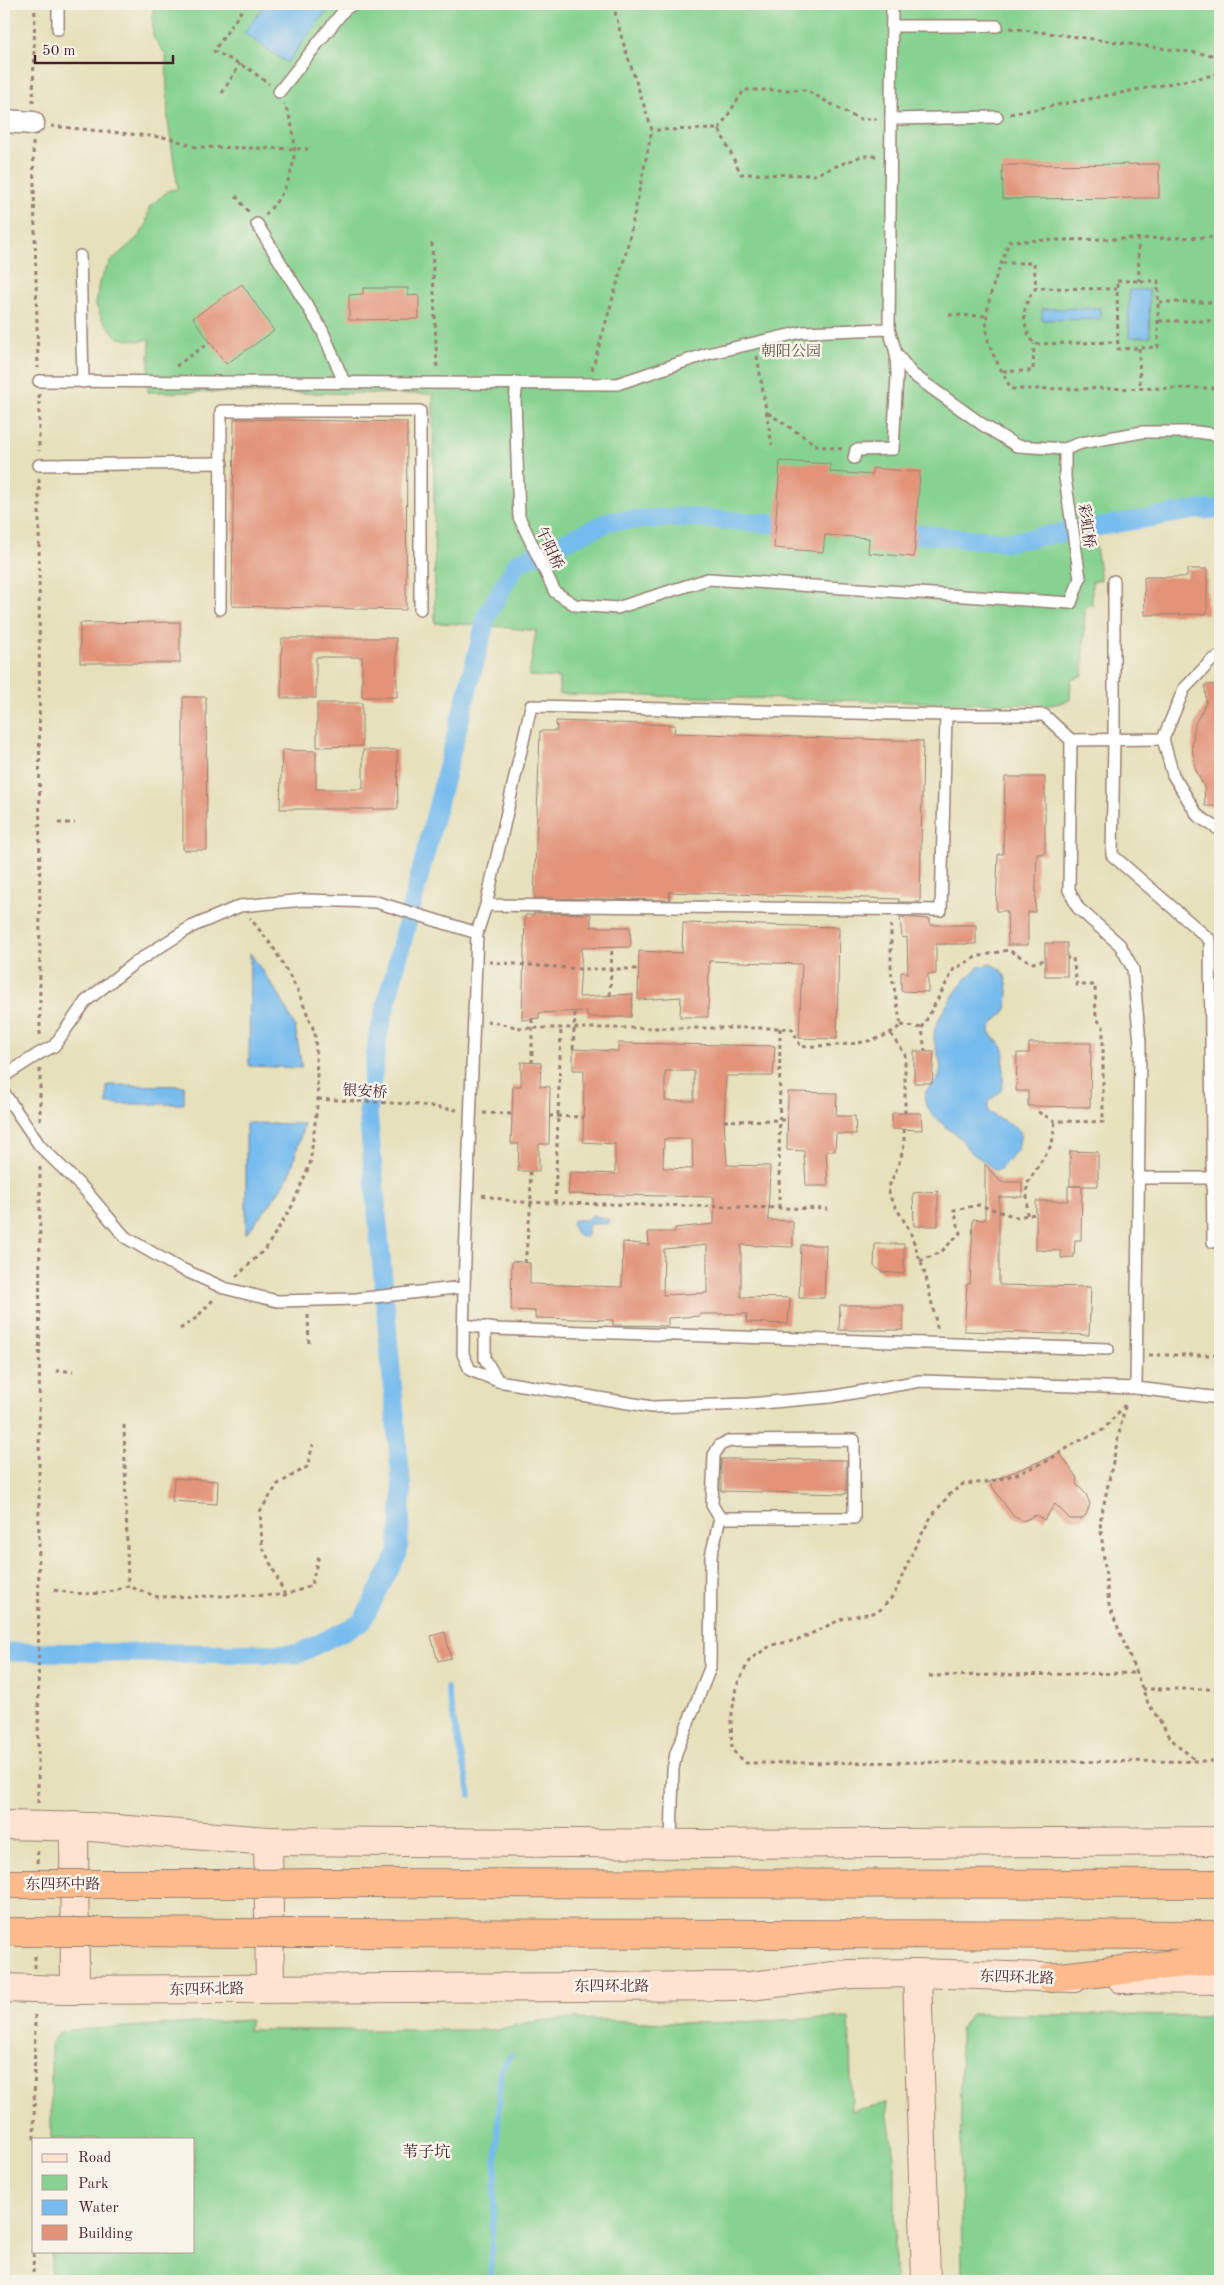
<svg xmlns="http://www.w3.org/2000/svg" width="1224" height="2285" viewBox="0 0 1224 2285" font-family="'Old Standard TT','Noto Serif SC',serif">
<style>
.green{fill:#86d290;stroke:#68785e}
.water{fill:#77bcee;stroke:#606e8c}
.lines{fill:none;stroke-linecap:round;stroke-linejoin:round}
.stream{stroke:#77bcee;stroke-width:5.5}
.canal{stroke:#77bcee;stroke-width:19}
.building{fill:#e29378;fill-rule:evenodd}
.lane-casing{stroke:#988073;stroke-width:14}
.street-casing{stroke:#988073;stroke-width:25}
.secondary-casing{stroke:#988073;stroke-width:30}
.highway-casing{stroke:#988073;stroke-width:30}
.path{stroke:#988073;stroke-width:3;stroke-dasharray:4 4;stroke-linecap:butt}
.lane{stroke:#fff;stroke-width:11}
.street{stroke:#fff;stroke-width:22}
.secondary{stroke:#fee3d1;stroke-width:28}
.highway{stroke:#fcba8d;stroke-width:28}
.highway-bridge-casing{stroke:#988073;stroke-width:30;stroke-linecap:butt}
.highway-bridge{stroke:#fcba8d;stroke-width:28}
.labels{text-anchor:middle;stroke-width:5;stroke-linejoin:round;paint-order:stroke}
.park-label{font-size:15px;fill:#5c5549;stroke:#f7f3e8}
.street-label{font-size:15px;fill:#4a1f2b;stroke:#f7f3e8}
.neighbourhood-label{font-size:16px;fill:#4a1f2b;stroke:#f7f3e8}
</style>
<rect width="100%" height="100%" fill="#f7f3e8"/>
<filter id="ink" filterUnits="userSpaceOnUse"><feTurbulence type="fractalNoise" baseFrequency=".02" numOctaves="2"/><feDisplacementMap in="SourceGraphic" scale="10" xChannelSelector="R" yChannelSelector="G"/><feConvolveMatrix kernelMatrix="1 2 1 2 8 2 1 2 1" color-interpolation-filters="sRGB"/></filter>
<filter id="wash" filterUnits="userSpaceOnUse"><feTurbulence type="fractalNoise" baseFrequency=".0096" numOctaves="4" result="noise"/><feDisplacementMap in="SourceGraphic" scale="20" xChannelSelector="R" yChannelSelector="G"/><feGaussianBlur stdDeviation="1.12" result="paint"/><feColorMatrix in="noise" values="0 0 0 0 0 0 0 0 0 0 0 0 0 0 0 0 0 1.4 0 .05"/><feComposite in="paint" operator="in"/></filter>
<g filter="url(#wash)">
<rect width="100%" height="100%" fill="#e6e0bb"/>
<!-- green -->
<g class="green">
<path d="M153 4H1220V509L1196 510 1093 528 1101 580 1092 581V605L1085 606 1083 675 1071 680 1070 700 1052 705 559 694V678L529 676 536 631 485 625 435 623 433 394 148 392 150 339 141 341 118 338 102 319 96 305 99 282 110 262 138 237 146 226 149 207 169 190 178 189 168 121 166 55 153 37Z"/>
<path d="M971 2014 1220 2016V2281H962L960 2030Z"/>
<path d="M849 2017 852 2111 886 2103 895 2164V2281H51V2251H194V2139H51V2043L58 2033 70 2030 250 2020 248 2030H498C557 2010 623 2024 684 2023 739 2023 794 2019 849 2017Z"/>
</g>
<!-- water -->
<g class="water">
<path d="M265 4H332L287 63 244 33Z"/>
<path d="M1129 290H1149L1150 337H1129Z"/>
<path d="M1100 308V319L1042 320V309Z"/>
<path d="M250 953 279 995 295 1027 302 1068 249 1066Z"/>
<path d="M990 964C993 966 998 967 1001 970 1010 979 1009 1001 1005 1012 999 1018 985 1026 992 1036 995 1041 1001 1043 1004 1049L1003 1083 1001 1091 988 1102V1111C998 1121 1012 1121 1021 1133L1018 1149 999 1170H994C986 1162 978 1158 970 1151 966 1148 965 1143 961 1139 953 1131 929 1116 926 1105 920 1086 937 1087 940 1073 943 1059 934 1050 934 1036 933 1020 965 976 979 967 982 966 986 965 990 964Z"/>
<path d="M107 1085 184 1086V1104H107Z"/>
<path d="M246 1123 304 1124 290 1174 271 1203 246 1234Z"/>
<path d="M592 1215 610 1220 607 1224H589L586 1237 576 1234 572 1225 573 1220H586Z"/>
</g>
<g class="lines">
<!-- stream -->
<g class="stream">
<path d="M447 1688 470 1795"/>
<path d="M490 2281 501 2069 511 2055"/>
</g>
<!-- canal -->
<g class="canal">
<path d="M890 532 1008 542 1196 510 1220 509"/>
<path d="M4 1652 298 1654 362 1622 398 1553 402 1492 368 1112 378 1036 487 615 517 563 611 521 684 517 800 526"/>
</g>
</g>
<g id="blocks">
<!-- building -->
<g class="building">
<path d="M1159 164V198L1003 199 1002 165Z"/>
<path d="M242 284 274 331 226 364 193 318Z"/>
<path d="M363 288H408V296L419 295V319L349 320V295L363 294Z"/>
<path d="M234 419 407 422 406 610 232 606Z"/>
<path d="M780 461 830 464V472L872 475V468L920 472 914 557 868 553 869 538 825 535 823 552 774 548Z"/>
<path d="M1187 569H1207V614L1145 615 1144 577H1187Z"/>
<path d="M180 622V663H80V623Z"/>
<path d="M282 638H396L397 697H362V657H316V698H281Z"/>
<path d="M1220 684V806H1205L1204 787 1195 768 1192 746 1195 724 1206 703 1205 685Z"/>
<path d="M183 697H206L207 850H183Z"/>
<path d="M317 703H362V746L317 747Z"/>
<path d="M556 721 675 725 674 733 923 741 920 902H899V899L669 892 670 900 534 898 540 731H557Z"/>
<path d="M282 750 316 751V789H363V750H397L398 809H280Z"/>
<path d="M1005 777H1045V854H1037L1035 912H1028V945H1008L1007 911H996L998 854H1003Z"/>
<path d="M534 913 591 914V927H630L631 947 582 948 579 997 633 994 631 1017H587V1011L539 1013V1018L522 1020 525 915H534Z"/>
<path d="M900 917 930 919V925H976V944H936V974H928V992L901 991V972L908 973 907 937 902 938Z"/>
<path d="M683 923 839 927 837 1039 799 1038 802 964 709 961 708 1017H680L681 997 638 1000 639 951 682 953Z"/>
<rect x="1045" y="943" width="22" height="33"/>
<path d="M618 1043 775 1046 773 1076H726L724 1121 727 1165 770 1166 768 1220 793 1221V1247L741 1245V1297L790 1298 788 1324 746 1322 747 1314H700V1316L668 1318V1326L613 1325V1320L535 1318V1311L511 1310 512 1261 530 1263V1284L622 1287 623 1242 649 1245 648 1232H675V1228L714 1224V1197L568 1194 570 1172 615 1174V1144L583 1142 584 1070H573V1049L618 1051ZM665 1071H694V1101H665ZM664 1139H692L693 1169 663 1168ZM707 1245V1293L663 1295 664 1249Z"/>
<path d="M1029 1043H1091L1090 1107 1028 1106V1091H1016L1017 1053H1029Z"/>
<path d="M914 1051 934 1052 932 1083H914Z"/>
<path d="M521 1062 541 1063 540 1086 550 1087 549 1144H539V1171H518L519 1144H511L513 1086H521Z"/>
<path d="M788 1092 837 1093 836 1116H855L856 1134H836L835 1151H826L828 1186H806L804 1151 787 1150Z"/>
<path d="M892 1113H921L922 1130 892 1129Z"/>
<path d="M1070 1151 1098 1152V1186H1070Z"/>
<path d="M985 1164 1001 1182H1022V1197H999V1285L1091 1287 1089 1335 964 1331 967 1284H970L973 1219 985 1220Z"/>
<path d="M1068 1186H1082L1081 1240H1075L1074 1257 1061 1258V1251L1036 1250V1201H1068Z"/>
<path d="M938 1191V1226H914L913 1193Z"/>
<path d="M875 1244H904V1274L882 1272 874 1266Z"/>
<path d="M801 1245H826L824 1298H799Z"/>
<path d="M840 1305H903V1330H839Z"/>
<path d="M1060 1453 1077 1478 1076 1484 1086 1494 1090 1504 1086 1515 1081 1519H1070L1055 1504 1044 1520 1036 1515 1023 1521 1013 1516 989 1482Z"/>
<path d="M721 1459 846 1460V1494L721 1491Z"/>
<path d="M174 1478 218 1481 217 1504 172 1501Z"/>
<path d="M445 1632 451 1658 438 1661 431 1636Z"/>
</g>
</g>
</g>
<g filter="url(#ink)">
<use href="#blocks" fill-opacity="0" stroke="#988073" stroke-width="1"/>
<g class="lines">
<defs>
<g id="lane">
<path d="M58 4V29"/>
<path d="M892 26H997"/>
<path d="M279 92 345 9 353 4"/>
<path d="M891 119 997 117"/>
<path d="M257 224 322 330 344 382"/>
<path d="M80 256 83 382"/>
<path d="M889 329 892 4"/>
<path d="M39 381 617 384 707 354 802 332 889 329 896 353 912 374 983 425 1017 446 1065 449 1081 443 1142 432H1197L1220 435"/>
<path d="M517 382 515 400 519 517 555 592 575 605 617 608 708 579 1071 603 1080 578 1065 478V449"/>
<path d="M854 458 856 450 893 449 897 375 896 353"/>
<path d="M39 465 222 463"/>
<path d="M1114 581V740L1112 855 1210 940 1213 1242"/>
<path d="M220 609 221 411H420V609"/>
<path d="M1220 656 1211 661 1184 689 1163 739 1173 775 1198 816 1220 830"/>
<path d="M946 715H1044L1071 740 1163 739"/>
<path d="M1071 740 1069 890 1078 908 1120 945 1133 969 1140 1043 1136 1388 1220 1398"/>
<path d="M477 933 486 905 531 706 946 715 941 910 486 905"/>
<path d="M4 1076 40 1053 54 1046 86 1001 133 964 191 927 240 906 304 900 376 902 477 933 464 1287 356 1299 277 1301 224 1288 175 1266 125 1237 86 1191 40 1146 4 1093"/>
<path d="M1138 1178H1212"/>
<path d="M464 1287 463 1354 470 1370 498 1381 652 1407 749 1404 830 1397 920 1381 1136 1388"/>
<path d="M463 1325 496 1329 1108 1349"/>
<path d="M485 1327V1359L498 1381"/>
<path d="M671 1843 673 1769 676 1753 710 1668 711 1556 720 1518 712 1505 714 1455 720 1445 730 1441 854 1440V1518H720"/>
</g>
<path id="street" d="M4 121 33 123"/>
<g id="secondary">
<path d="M4 1825 90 1827 268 1841 705 1844 1220 1841"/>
<path d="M74 1826 75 1990"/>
<path d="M268 1841 270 1988"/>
<path d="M917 1973 926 2281"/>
<path d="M1122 1979 1220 1980"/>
<path d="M4 1988 63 1990 750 1986 850 1974 917 1973 1074 1978"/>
</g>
<g id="highway">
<path d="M316 1883 1220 1884"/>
<path d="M123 1884H241"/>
<path d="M123 1932 240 1933"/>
<path d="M314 1933 1220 1935"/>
<path d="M1051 1978 1220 1959"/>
</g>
</defs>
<!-- lane casing -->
<use href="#lane" class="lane-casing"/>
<!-- street casing -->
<use href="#street" class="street-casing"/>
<!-- secondary casing -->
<use href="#secondary" class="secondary-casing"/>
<!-- highway casing -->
<use href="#highway" class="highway-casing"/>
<!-- path -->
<g class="path">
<path d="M246 4 214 51 249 69 269 84"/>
<path d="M613 4 622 39 652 130 719 129 741 174 814 175 862 156H877"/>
<path d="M1010 28 1220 56"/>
<path d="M222 93 240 64"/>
<path d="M33 103 35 4"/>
<path d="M1010 114 1220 74"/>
<path d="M51 126 170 138 195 147 308 149"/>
<path d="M719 129 744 90H806L858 119H877"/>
<path d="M33 142 38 368"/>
<path d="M236 196 250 214"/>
<path d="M265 215C296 183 303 144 284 104"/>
<path d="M1220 237 1009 241C999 273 981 305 988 339 991 354 1004 374 1011 389L1220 388"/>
<path d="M1138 238 1139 281"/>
<path d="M432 243 437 369"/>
<path d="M1002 263H1034L1036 288"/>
<path d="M1117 281H1158V347L1118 349Z"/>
<path d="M1117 289 1036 288C1021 305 1021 325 1034 344L1117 342"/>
<path d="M1159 302H1220"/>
<path d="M949 315 986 316"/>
<path d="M1159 321H1220"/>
<path d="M1139 348 1140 388"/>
<path d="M757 356 772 445"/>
<path d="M176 366 210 342"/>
<path d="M592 370 627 249 652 130"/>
<path d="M1003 371H1033L1034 344"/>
<path d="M39 394V451"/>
<path d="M768 413 818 446 842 449"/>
<path d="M39 479 40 1038"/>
<path d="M58 823H75"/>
<path d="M489 962 581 969H639"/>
<path d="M610 995 612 947"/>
<path d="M532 1019V1062"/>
<path d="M487 1021 521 1028H780L792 1029 801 1047C833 1044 876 1048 901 1025L891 971V925"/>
<path d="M901 1025 922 1028"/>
<path d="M891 1034 905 1054V1113"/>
<path d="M573 1049 575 1012"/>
<path d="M925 1052 922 1028 954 969 976 957 1008 950 1033 963 1045 960"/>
<path d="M318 1099 410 1104 457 1110"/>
<path d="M1038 1112 1055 1121 1103 1122V1026L1096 1018 1095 985H1077L1073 958H1067"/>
<path d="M483 1113 512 1114"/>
<path d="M549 1116 583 1117"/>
<path d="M40 1121V1069"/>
<path d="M724 1121 784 1120"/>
<path d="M904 1129V1145L900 1161 888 1189 891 1199 910 1231 926 1277 938 1331"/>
<path d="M482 1195 516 1202 828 1209"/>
<path d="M555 1203 561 1028"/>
<path d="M779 1208 780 1028"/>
<path d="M1027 1215V1184L1052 1144 1055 1121"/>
<path d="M920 1261 941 1252 960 1233 954 1210 979 1205 1016 1217 1036 1214"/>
<path d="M525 1263 531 1202 530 1172"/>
<path d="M236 1277 266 1248 292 1206 310 1164 318 1099 315 1033 297 989 273 947 250 918"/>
<path d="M308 1315 309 1347"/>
<path d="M180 1329 196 1318 214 1299"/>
<path d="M1149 1355H1220"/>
<path d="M56 1371H73"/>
<path d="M1125 1405 1103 1430 1077 1442 1047 1461 1017 1474 989 1482 963 1484 950 1494 931 1517 913 1551 894 1595 878 1612 844 1618 798 1640 772 1645 750 1659 736 1687 731 1720 732 1750 746 1763 1220 1761"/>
<path d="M1125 1406 1100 1522 1109 1605 1148 1703 1172 1740 1196 1761"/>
<path d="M124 1425 128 1586"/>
<path d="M54 1590C81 1595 102 1596 128 1586L158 1597 285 1595 311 1586 319 1555"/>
<path d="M285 1595 262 1545 260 1511 278 1484 307 1467 313 1445"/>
<path d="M929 1676 1136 1673"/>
<path d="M1142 1689H1220"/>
<path d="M38 1803 40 1167"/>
<path d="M37 1863 38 1847"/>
<path d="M35 1968V1954"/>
<path d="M34 2139 35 2012"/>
<path d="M33 2281 34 2220"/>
</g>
<!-- lane -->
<use href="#lane" class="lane"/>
<!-- street -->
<use href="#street" class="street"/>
<!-- secondary -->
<use href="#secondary" class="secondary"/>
<!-- highway -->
<use href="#highway" class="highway"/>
<defs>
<g id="highway-bridge">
<path d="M4 1884H123"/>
<path d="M241 1884 316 1883"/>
<path d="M4 1932H123"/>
<path d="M240 1933H314"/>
</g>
</defs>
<!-- highway-bridge casing -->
<use href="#highway-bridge" class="highway-bridge-casing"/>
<!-- highway-bridge -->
<use href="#highway-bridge" class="highway-bridge"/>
</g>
</g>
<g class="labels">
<!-- park labels -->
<g class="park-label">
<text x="791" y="356">朝阳公园</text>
</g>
<!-- street labels -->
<g class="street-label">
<text transform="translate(1087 526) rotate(82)" y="5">彩虹桥</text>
<text transform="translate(550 548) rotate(65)" y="5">午阳桥</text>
<text transform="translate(365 1091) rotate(3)" y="5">银安桥</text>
<text x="63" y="1889">东四环中路</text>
<text transform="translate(1017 1977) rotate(2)" y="5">东四环北路</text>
<text x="612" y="1991">东四环北路</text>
<text transform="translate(207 1989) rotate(-1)" y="5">东四环北路</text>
</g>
<!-- neighbourhood labels -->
<g class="neighbourhood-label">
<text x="426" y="2157">苇子坑</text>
</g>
</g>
<!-- margin -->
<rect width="1224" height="2285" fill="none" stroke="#f7f3e8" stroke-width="20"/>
<!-- legend -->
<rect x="32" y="2138" width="162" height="115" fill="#f7f3e8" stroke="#b29e9c"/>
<rect x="42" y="2154" width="25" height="8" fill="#fee3d1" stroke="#b29e9c"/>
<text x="78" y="2162" font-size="15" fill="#4a1f2b">Road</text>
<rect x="42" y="2175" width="25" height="15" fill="#86d290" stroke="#b29e9c"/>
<text x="78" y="2188" font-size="15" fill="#4a1f2b">Park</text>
<rect x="42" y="2200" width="25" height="15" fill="#77bcee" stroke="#b29e9c"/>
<text x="78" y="2212" font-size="15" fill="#4a1f2b">Water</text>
<rect x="42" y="2225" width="25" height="15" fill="#e29378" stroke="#b29e9c"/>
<text x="78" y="2238" font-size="15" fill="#4a1f2b">Building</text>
<!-- scale -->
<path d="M35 55v8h138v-8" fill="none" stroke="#4a1f2b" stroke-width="2.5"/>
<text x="42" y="55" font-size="15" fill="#4a1f2b" stroke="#f7f3e8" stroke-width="4" paint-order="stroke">50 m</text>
</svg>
